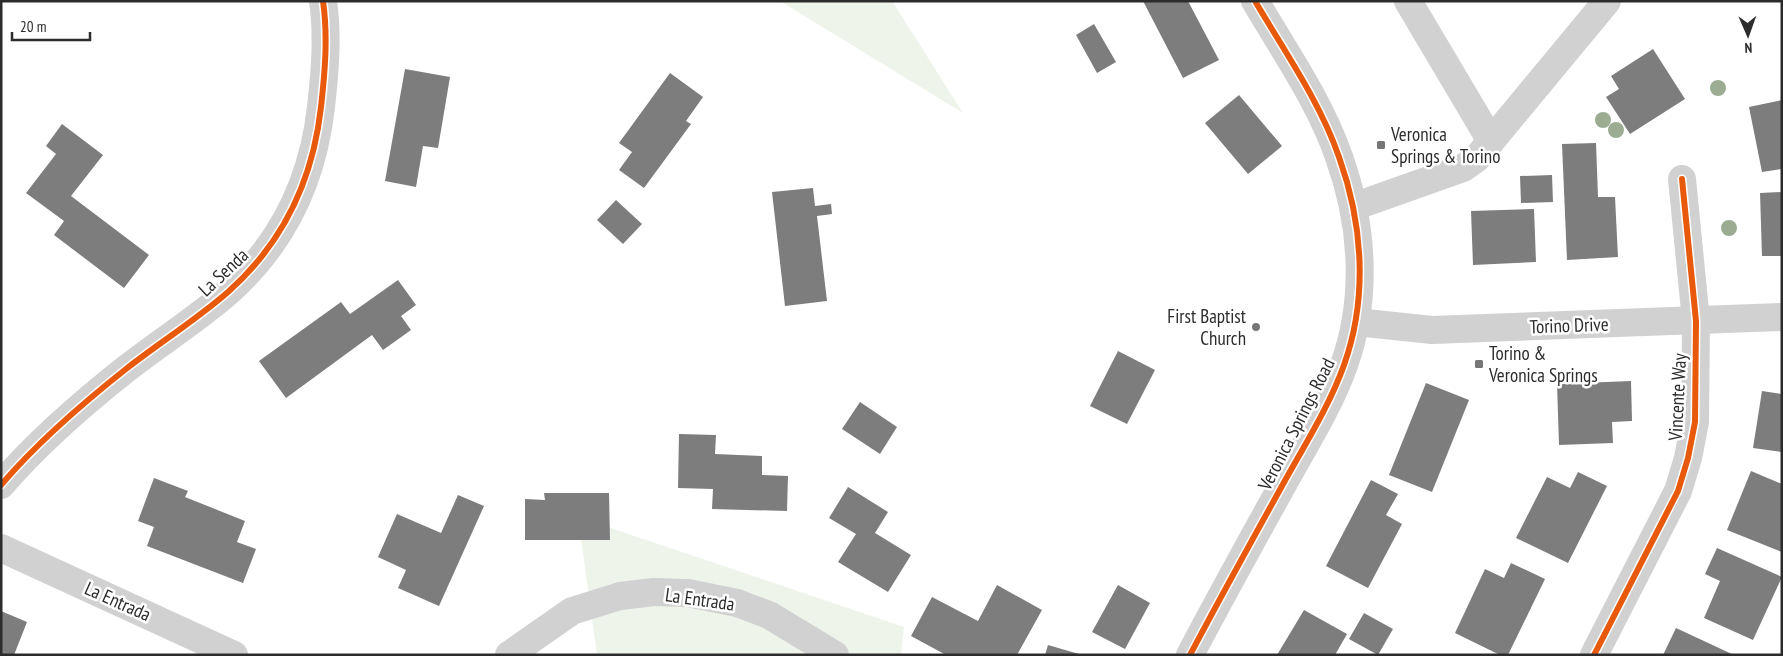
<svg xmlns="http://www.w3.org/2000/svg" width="1783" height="656" viewBox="0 0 1783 656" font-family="'PT Sans Narrow',sans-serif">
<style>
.green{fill:#eef4ea}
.building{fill:#7d7d7d}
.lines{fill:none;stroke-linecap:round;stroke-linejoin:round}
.minor{stroke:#d1d1d1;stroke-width:28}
.cycleway-casing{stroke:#fff;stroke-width:9}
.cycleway{stroke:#e8590c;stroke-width:6}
.tree{fill:#9bac92}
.poi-dot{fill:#767676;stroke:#fff;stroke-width:2}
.labels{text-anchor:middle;stroke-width:5;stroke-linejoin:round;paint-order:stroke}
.poi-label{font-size:19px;fill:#2c2c2c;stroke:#fff;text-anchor:start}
.street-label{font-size:19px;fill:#2c2c2c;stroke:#fff}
</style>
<rect width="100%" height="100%" fill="#fff"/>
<!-- green -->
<g class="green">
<path d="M780 1H892L963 113Z"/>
<path d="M578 517 904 627 901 655H597Z"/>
</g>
<!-- building -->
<g class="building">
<path d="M1143 1H1188L1219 60 1183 78Z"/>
<path d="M1094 24 1116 62 1097 73 1076 35Z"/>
<path d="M1653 49 1685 99 1630 134 1606 97 1619 89 1611 76Z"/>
<path d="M405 69 450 77 438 148 423 146 416 187 385 181Z"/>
<path d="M670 73 703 97 686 121 691 124 644 188 619 170 632 152 619 143Z"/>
<path d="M1239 95 1282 146 1248 174 1205 123Z"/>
<path d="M1782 100V169L1762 172 1749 107Z"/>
<path d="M62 124 103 155 71 196 149 255 124 288 54 235 64 221 26 193 56 154 46 146Z"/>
<path d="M1596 143 1598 197H1615L1618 257 1567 260 1562 144Z"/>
<path d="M1552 175 1553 202 1521 203 1520 176Z"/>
<path d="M813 188 815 206 831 204 832 214 817 216 827 301 785 306 772 192Z"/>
<path d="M1782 192V256H1762L1760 193Z"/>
<path d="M616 200 642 224 623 244 597 220Z"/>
<path d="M1534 209 1536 262 1473 265 1471 211Z"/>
<path d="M398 280 416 305 401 316 411 330 383 350 372 335 286 398 259 361 341 302 350 314Z"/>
<path d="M1118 351 1155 370 1127 424 1090 406Z"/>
<path d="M1631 381 1632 421 1612 422 1613 443 1559 445 1557 384Z"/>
<path d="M1426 383 1469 400 1432 492 1389 475Z"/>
<path d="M1762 391 1782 394V452L1753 448Z"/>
<path d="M860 402 897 427 880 454 842 429Z"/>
<path d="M679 434 716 435 715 454 762 456V475L788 476 787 511 712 509 713 489 678 488Z"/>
<path d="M1751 471 1782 484V552L1727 530Z"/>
<path d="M1578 472 1607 486 1568 563 1516 538 1547 477 1570 488Z"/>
<path d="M154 478 188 491 185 497 245 521 237 542 256 549 243 583 147 546 154 527 138 521Z"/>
<path d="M1371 480 1398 494 1386 515 1402 524 1368 588 1326 566Z"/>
<path d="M848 487 888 512 875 533 911 555 888 592 838 562 856 534 829 518Z"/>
<path d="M544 493H609L610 540H525V499L545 500Z"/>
<path d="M458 495 484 506 439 606 398 588 406 570 378 557 397 514 441 533Z"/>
<path d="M1717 548 1782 577 1753 640 1704 618 1720 581 1705 574Z"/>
<path d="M1511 563 1545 579 1508 655H1500L1455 633 1485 569 1504 578Z"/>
<path d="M997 585 1042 610 1017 655H946L911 636 932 597 978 621Z"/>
<path d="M1118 585 1150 603 1125 649 1092 632Z"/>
<path d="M1304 610 1347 634 1335 655H1277Z"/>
<path d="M1 611 27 622 14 655H1Z"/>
<path d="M1364 613 1393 629 1378 655 1349 639Z"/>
<path d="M1676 628 1734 655H1663Z"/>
<path d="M1048 645 1079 654V655H1045Z"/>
</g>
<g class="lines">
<!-- minor -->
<g class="minor">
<path d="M1408 1 1491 141"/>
<path d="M1353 207 1463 168 1477 158 1607 1"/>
<path d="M1356 322 1432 330 1782 317"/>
<path d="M1 485C36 444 83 403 126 369 159 343 196 320 228 292 283 243 313 179 321 107 325 72 328 36 323 1"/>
<path d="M1 548 234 655"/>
<path d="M509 655 572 611 620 596 654 592 688 593 737 603 769 615 835 655"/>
<path d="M1190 655C1220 598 1251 542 1282 486 1304 446 1329 407 1344 365 1368 298 1363 224 1339 157 1320 102 1285 52 1255 1"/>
<path d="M1594 655 1678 491 1688 458 1695 422 1696 321 1682 179"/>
</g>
<defs>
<g id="cycleway">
<path d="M1 485C36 444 83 403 126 369 159 343 196 320 228 292 283 243 313 179 321 107 325 72 328 36 323 1"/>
<path d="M1190 655C1220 598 1251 542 1282 486 1304 446 1329 407 1344 365 1368 298 1363 224 1339 157 1320 102 1285 52 1255 1"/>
<path d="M1594 655 1678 491 1688 458 1695 422 1696 321 1682 179"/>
</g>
</defs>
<!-- cycleway casing -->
<use href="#cycleway" class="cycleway-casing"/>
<!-- cycleway -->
<use href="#cycleway" class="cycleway"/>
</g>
<!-- trees -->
<g class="tree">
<circle cx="1718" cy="88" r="8"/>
<circle cx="1603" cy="120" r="8"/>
<circle cx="1616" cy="130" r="8"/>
<circle cx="1729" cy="228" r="8"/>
</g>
<!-- markers -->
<g class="poi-dot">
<rect x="1376" y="140" width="10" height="10" rx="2.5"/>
<circle cx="1256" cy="327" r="5"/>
<rect x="1474" y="359" width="10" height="10" rx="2.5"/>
</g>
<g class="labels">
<!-- poi labels -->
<g class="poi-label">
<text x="1391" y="141">Veronica<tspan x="1391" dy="22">Springs &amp; Torino</tspan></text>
<text x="1246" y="323" text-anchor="end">First Baptist<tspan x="1246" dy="22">Church</tspan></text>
<text x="1489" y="360">Torino &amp;<tspan x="1489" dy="22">Veronica Springs</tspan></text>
</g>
<!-- street labels -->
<g class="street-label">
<text transform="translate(223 272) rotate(-43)" y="7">La Senda</text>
<text transform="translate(1569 325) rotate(-2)" y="7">Torino Drive</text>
<text transform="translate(1677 397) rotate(-87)" y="7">Vincente Way</text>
<text transform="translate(1296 424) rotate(-63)" y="7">Veronica Springs Road</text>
<text transform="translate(700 599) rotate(8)" y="7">La Entrada</text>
<text transform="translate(118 601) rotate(24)" y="7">La Entrada</text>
</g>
</g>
<!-- border -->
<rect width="1783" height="656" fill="none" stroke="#2c2c2c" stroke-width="5"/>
<!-- north arrow -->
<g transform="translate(1748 35) rotate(178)" stroke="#ffffff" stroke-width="4" paint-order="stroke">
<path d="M0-4L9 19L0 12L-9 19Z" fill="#2c2c2c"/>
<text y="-8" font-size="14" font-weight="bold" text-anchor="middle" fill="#2c2c2c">N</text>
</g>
<!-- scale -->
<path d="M12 32v8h78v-8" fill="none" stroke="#2c2c2c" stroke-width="2.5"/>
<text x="20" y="32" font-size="15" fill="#2c2c2c" stroke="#ffffff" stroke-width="4" paint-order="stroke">20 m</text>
</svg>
